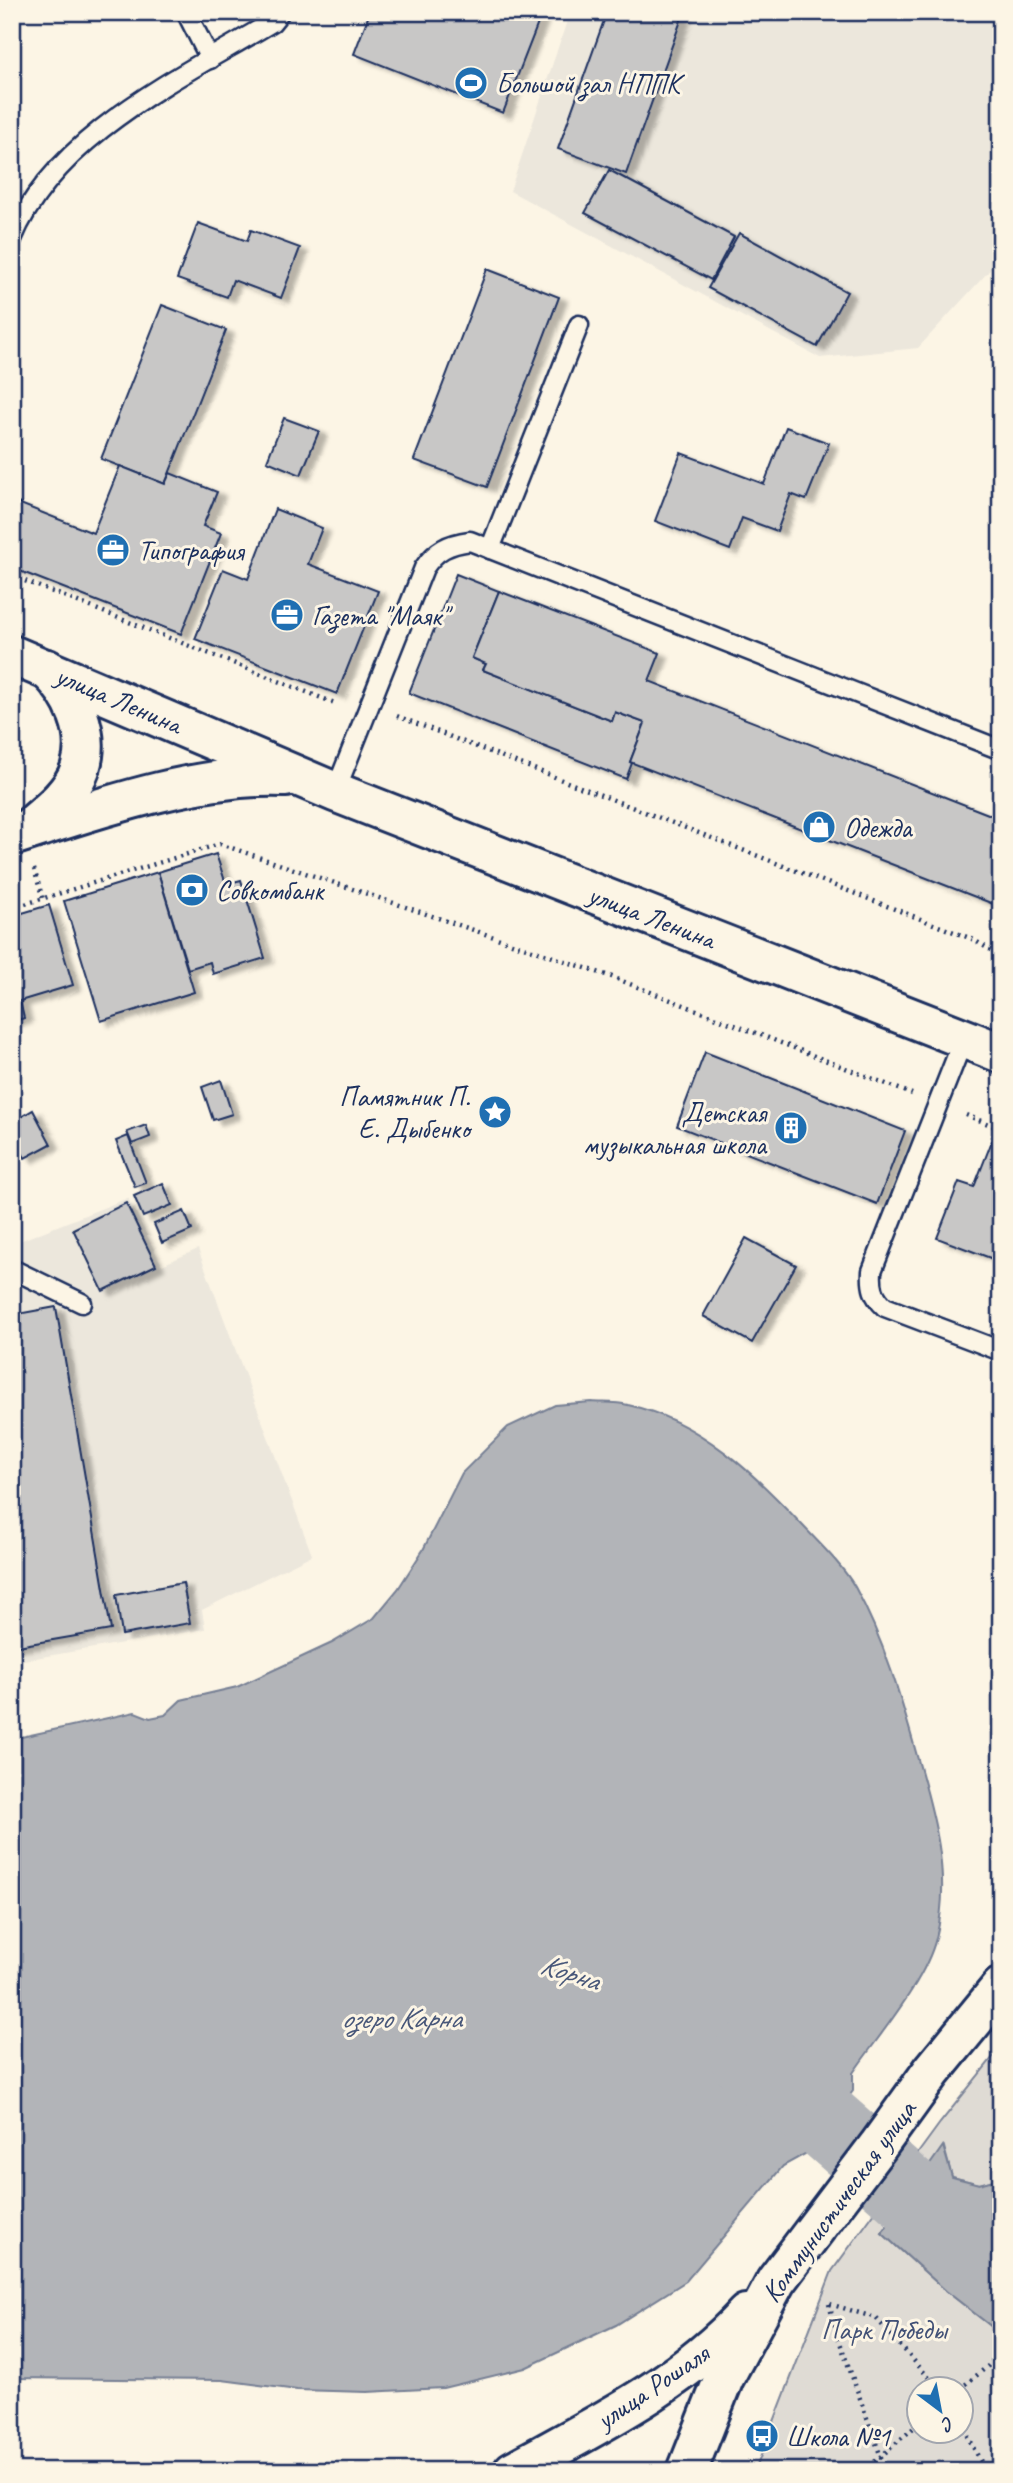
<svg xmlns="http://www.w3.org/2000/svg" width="1013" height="2483" viewBox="0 0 1013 2483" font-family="Caveat,sans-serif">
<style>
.built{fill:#ece7dc}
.green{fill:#dfdbd4;stroke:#7d8599;stroke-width:2;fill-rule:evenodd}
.water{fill:#b2b4b8;stroke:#767f94;stroke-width:2}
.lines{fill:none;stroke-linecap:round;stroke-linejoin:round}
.river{stroke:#b2b4b8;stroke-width:75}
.building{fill:#c8c7c6;stroke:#1b2f5e;stroke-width:2;filter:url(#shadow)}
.lane-casing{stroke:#1b2f5e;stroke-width:23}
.secondary-casing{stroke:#1b2f5e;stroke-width:44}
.path{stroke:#1b2f5e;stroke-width:4.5;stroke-dasharray:2 5;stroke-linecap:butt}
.lane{stroke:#fcf5e5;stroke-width:18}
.secondary{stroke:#fcf5e5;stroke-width:38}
.labels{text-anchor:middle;stroke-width:6;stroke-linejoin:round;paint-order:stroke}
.poi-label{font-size:28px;fill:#1b2f5e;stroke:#fcf5e5;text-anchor:start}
.street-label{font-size:28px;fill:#1b2f5e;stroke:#fcf5e5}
.park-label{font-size:28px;fill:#425176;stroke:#fcf5e5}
.water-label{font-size:30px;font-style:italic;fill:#485779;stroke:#fcf5e5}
</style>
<defs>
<filter id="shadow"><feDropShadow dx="8" dy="4.5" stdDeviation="2" flood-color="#0004"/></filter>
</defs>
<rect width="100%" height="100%" fill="#fcf5e5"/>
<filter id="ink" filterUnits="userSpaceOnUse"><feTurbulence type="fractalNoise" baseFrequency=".0143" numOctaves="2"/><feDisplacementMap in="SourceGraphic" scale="14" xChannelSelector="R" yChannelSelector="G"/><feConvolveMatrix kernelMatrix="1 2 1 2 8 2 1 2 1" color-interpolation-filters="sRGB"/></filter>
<g filter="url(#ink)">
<!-- built -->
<g class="built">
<path d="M570 12H1001V258L918 348 820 358 510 191Z"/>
<path d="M128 1198 162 1265 198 1249 312 1555 202 1610 205 1629 12 1662V1244Z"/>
</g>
<!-- green -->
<path class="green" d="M1001 2047V2178L980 2184 952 2177 944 2147 882 2233 946 2291 1001 2334V2471H755L832 2271 940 2123ZM918 2388H960V2430H918Z"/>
<!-- water -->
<g class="water">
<path d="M591 1402C603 1403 616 1402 628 1405 699 1420 756 1475 804 1527 821 1545 842 1565 855 1587 884 1640 901 1698 917 1756 934 1815 952 1876 936 1938 925 1982 879 2035 853 2073V2091L805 2154 783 2166 686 2281 616 2325 525 2368 443 2388 367 2392 297 2390 222 2380 12 2378V1739L135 1712 150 1718 165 1715 181 1700 237 1687 332 1643 374 1618 398 1589 423 1550 462 1473 508 1427 555 1405Z"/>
<path d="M943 2146 952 2177 979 2184 1001 2178V2334L946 2291 882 2233Z"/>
</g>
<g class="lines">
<!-- river -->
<path class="river" d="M748 2058 828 2124 1001 2275"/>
</g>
<!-- building -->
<g class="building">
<path d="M370 12H524L540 18 503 113 354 54Z"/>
<path d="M607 12H684L626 174 558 149Z"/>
<path d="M609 170 734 237 711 280 585 213Z"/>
<path d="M198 223 247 241 251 230 300 248 281 298 233 280 227 297 177 279Z"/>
<path d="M739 233 847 292 817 347 708 288Z"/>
<path d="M487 269 559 297 487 487 414 460Z"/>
<path d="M162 305 226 330 165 484 101 459Z"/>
<path d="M284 418 319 431 301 475 267 461Z"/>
<path d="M786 427 829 443 806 500 791 494 777 531 742 518 730 550 655 521 681 453 764 484Z"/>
<path d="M120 466 165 484 170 473 217 492 203 526 221 533 181 634 12 568V517L18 503 93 533Z"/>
<path d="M275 509 322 528 308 564 378 591 337 694 195 639 223 569 248 579Z"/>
<path d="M456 574 499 591 472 658 486 664 483 670 612 721 615 712 645 723 630 762 632 763 626 779 409 693Z"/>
<path d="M499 591 660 653 649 681 1001 819V907L630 762 645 723 615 712 612 721 483 670 486 664 472 658Z"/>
<path d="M216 854 226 884 241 880 265 958 213 974 210 962 188 969 158 872Z"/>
<path d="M158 872 194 992 101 1021 64 901Z"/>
<path d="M49 905 73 985 20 1001 24 1018 12 1022V916Z"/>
<path d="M705 1052 905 1131 877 1204 677 1126Z"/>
<path d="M221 1080 232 1114 213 1120 202 1087Z"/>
<path d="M33 1110 51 1144 25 1158 12 1135V1122Z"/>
<path d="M146 1125 150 1137 132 1144 127 1132Z"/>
<path d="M128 1136 146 1183 135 1187 116 1141Z"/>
<path d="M992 1141 1001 1145V1262L937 1238 959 1182 974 1187Z"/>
<path d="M163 1183 172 1205 143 1217 134 1196Z"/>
<path d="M126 1203 156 1265 103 1291 73 1229Z"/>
<path d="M184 1211 192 1230 162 1243 154 1224Z"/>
<path d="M746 1238 796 1265 752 1343 703 1316Z"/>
<path d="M56 1307 111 1630 12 1647V1315Z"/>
<path d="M183 1583 190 1623 122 1635 116 1595Z"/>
</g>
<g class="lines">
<defs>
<g id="lane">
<path d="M186 12 210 59"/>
<path d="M12 239C55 135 181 77 272 22L280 12"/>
<path d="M490 549 579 325"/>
<path d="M335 792 424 568C436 550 448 544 470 541L1001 750"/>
<path d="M964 1038 872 1271C871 1287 873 1296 885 1307L1001 1351"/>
<path d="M12 1269 82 1303"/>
</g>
<g id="secondary">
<path d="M12 655 335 792 1001 1053"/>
<path d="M30 827C49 811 72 793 80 769 92 732 73 694 47 669"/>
<path d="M12 836C96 809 198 773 286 777"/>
<path d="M513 2471C595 2426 682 2384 746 2314"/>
<path d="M687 2471 724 2378 776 2281 878 2146 932 2071 1001 1987"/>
</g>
</defs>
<!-- lane casing -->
<use href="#lane" class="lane-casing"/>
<!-- secondary casing -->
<use href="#secondary" class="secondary-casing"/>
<!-- path -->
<g class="path">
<path d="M12 576 337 704"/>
<path d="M397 716 972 939 1001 956"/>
<path d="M34 869 43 899"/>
<path d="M12 908 220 844 612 977 912 1094"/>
<path d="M966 1115 1001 1129"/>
<path d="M829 2304 838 2337 886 2471"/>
<path d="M830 2304 876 2318 938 2388"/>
<path d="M960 2389 988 2366 1001 2351"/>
<path d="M960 2423 986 2471"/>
<path d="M864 2471 918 2424"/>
</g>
<!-- lane -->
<use href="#lane" class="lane"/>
<!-- secondary -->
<use href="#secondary" class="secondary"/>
</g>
</g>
<!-- icons -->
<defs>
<symbol id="stadium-disc" viewBox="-11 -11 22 22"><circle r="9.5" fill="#1f6fb2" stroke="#fcf5e5"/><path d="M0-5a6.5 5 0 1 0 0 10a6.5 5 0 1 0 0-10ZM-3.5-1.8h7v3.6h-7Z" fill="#fff"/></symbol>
<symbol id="office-disc" viewBox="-11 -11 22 22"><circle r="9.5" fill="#1f6fb2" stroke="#fcf5e5"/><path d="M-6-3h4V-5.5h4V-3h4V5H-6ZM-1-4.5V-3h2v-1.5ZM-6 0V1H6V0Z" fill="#fff"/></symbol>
<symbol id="shop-disc" viewBox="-11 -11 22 22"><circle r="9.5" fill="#1f6fb2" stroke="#fcf5e5"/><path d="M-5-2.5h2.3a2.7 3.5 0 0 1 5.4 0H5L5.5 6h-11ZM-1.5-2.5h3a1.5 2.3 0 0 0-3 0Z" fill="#fff"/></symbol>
<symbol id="bank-disc" viewBox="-11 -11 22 22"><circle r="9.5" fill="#1f6fb2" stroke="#fcf5e5"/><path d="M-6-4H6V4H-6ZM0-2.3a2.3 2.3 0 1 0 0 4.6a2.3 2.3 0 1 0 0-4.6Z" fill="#fff"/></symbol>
<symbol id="sight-disc" viewBox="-11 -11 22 22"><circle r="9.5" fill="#1f6fb2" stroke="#fcf5e5"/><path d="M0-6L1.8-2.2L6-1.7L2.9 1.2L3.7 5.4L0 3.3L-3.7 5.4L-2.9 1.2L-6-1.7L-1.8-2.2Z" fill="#fff"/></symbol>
<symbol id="building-disc" viewBox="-11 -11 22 22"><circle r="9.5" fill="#1f6fb2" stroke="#fcf5e5"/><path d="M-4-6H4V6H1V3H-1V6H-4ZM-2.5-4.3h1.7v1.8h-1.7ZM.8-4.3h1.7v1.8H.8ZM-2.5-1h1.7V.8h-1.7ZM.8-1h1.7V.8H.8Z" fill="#fff"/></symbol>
<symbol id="bus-disc" viewBox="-11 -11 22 22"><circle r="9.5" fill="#1f6fb2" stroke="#fcf5e5"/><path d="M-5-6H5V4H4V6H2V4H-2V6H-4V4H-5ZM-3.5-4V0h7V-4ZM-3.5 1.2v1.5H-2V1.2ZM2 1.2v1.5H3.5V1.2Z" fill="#fff"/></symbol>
</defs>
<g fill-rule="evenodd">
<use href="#stadium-disc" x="452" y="64" width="38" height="38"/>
<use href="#office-disc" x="94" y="531" width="38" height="38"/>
<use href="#office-disc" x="268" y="596" width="38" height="38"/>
<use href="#shop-disc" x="800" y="808" width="38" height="38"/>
<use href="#bank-disc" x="173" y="871" width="38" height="38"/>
<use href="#sight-disc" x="476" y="1093" width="38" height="38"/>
<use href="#building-disc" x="772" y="1109" width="38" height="38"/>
<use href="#bus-disc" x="743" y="2417" width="38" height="38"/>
</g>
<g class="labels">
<!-- poi labels -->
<g class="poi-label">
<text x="496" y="93">Большой зал НППК</text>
<text x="138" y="560">Типография</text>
<text x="312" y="625">Газета "Маяк"</text>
<text x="844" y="837">Одежда</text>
<text x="216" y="900">Совкомбанк</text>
<text x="470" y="1106" text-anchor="end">Памятник П.<tspan x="470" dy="32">Е. Дыбенко</tspan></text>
<text x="766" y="1122" text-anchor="end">Детская<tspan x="766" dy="32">музыкальная школа</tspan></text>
<text x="786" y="2446">Школа №1</text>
</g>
<!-- street labels -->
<g class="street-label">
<text transform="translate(119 699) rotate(23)" y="10">улица Ленина</text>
<text transform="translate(652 916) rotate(21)" y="10">улица Ленина</text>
<text transform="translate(838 2201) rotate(-54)" y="10">Коммунистическая улица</text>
<text transform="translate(652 2386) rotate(-34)" y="10">улица Рошаля</text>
</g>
<!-- park labels -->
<g class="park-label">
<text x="884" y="2339">Парк Победы</text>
</g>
<!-- water labels -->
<g class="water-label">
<text transform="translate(570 1972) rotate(18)" y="10">Корна</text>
<text x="401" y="2028">озеро Карна</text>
</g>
</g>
<!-- margin -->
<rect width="1013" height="2483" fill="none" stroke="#fcf5e5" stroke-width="42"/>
<rect x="21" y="21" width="971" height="2441" fill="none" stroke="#1b2f5e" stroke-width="2.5" filter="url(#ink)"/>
<!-- north arrow -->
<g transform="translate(940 2410) rotate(148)"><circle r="33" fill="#fcf5e5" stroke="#a2a6af" stroke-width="2"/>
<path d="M0-5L12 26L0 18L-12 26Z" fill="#1f6fb2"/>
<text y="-10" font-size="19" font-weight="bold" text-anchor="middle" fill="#1b2f5e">С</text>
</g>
</svg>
